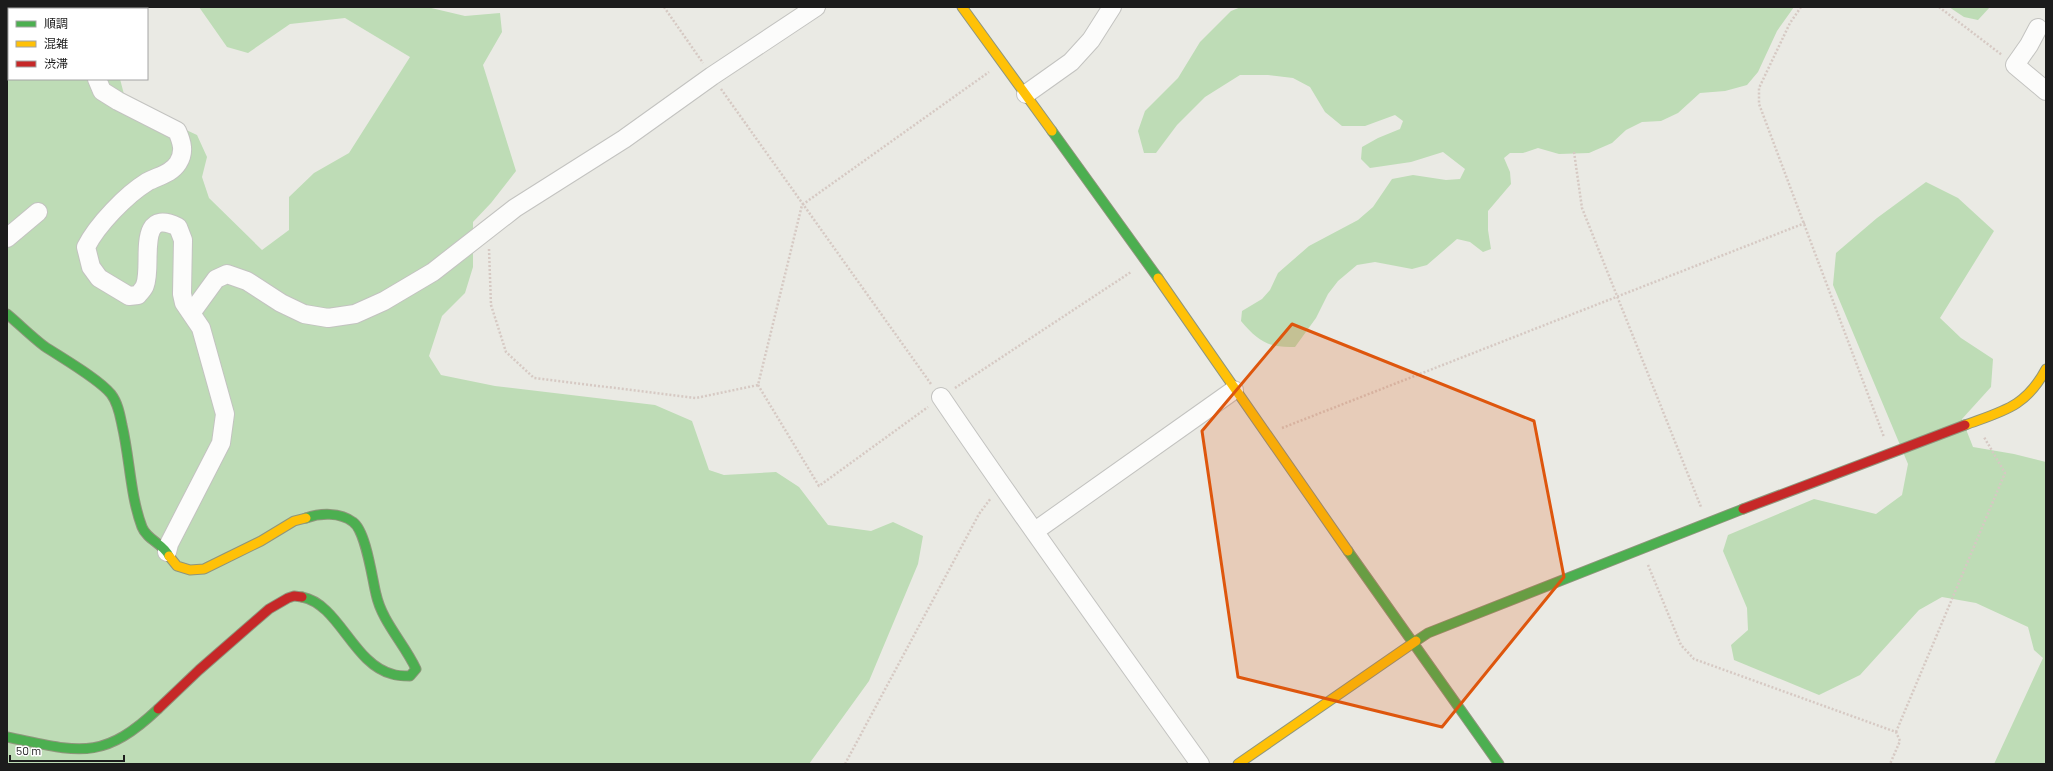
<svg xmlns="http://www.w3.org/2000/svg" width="2053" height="771" viewBox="0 0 2053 771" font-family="Barlow,'Noto Sans JP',sans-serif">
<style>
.forest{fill:#bedcb6}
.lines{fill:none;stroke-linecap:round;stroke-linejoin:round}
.street-casing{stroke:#c3c3c0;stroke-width:20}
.fast-casing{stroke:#8f957c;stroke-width:11}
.slow-casing{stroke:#8f957c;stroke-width:11}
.jam-casing{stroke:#8f957c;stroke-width:11}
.path{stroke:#d6c9c3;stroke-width:2.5;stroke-dasharray:2 2;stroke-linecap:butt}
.street{stroke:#fcfcfb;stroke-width:18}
.fast{stroke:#4caf50;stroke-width:9}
.slow{stroke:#ffc107;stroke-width:9}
.jam{stroke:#c62828;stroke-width:9}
.marked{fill:#de560d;fill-opacity:0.2;stroke:#de560d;stroke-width:3;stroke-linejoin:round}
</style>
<rect width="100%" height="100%" fill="#eaeae4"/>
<!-- forest -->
<g class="forest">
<path d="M7 7H131L132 9H9V79H120L126 102 197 135 207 157 202 177 209 198 262 250 289 230V197L314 173 349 153 410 57 345 18 290 24 248 53 227 47 199 7H427L465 16 500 13 502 32 483 65 516 171 491 203 473 222V267L465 293 442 316 429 356 441 375 495 386 655 405 692 421 709 470 724 475 776 472 799 487 828 525 871 531 893 522 923 536 918 564 869 681 809 764H7Z"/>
<path d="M1241 7H1794L1777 31 1758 72 1747 85 1725 91 1700 93 1678 113 1661 121 1642 122 1626 130 1612 143 1589 153 1559 154 1538 148 1523 153H1510L1504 158 1510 172 1511 184 1488 211V230L1491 249 1483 252 1470 242 1457 239 1427 265 1412 269 1375 262 1357 265 1338 281 1328 294 1316 318 1295 347C1268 348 1258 341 1241 321L1242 311 1262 299 1270 290 1278 273 1309 246 1358 220 1373 207 1392 179 1413 175 1446 180 1460 179 1465 169 1443 152 1411 162 1370 168 1361 159 1362 147 1378 138 1400 129 1403 121 1395 115 1365 126H1342L1325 112 1310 87 1293 78 1268 75H1240L1205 97 1177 125 1156 153H1144L1138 131 1145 111 1178 78 1200 42 1231 11Z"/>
<path d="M1949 7H1990L1978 20 1964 17Z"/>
<path d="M1926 182 1958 198 1994 231 1940 318 1961 338 1993 359 1991 387 1962 419 1973 447 2014 454 2046 462V764H1994L2043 658 2034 650 2028 627 1976 603 1942 597 1919 610 1860 675 1819 695 1734 660 1731 645 1748 630 1747 608 1723 551 1728 535 1814 499 1876 514 1902 495 1908 464 1833 285 1836 253 1877 218Z"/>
</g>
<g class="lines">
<defs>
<g id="street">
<path d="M107 7 109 9"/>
<path d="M2038 28 2029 45 2015 65 2046 91"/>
<path d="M97 79 102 91 118 101 177 131C182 142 185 152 178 163 171 174 158 176 147 182 126 195 97 225 86 247L91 267 99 278 129 296 138 295C140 292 144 289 145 285 153 265 135 206 178 227L183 240 182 294 184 303 201 328 225 414 221 443 169 544 167 552"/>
<path d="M1026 94 1071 62 1091 40 1112 7"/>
<path d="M7 238 38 212"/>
<path d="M192 312 216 279 227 274 247 281 281 303 304 314 328 318 355 314 384 301 433 272 515 208 624 139 712 76 816 7"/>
<path d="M941 397C1025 521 1113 642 1200 764"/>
<path d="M1035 531 1234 390"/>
</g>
<g id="fast">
<path d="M1052 131 1158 278"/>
<path d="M7 314C19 324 31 336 44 346 62 358 99 379 111 394 118 403 120 415 122 425 130 459 130 495 142 527 147 540 164 544 169 556"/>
<path d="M1348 551 1499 764"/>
<path d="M302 597C339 604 353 664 392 674 397 676 404 676 410 676L416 669C404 643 382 622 376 594 372 578 366 531 353 522 340 512 320 513 306 518"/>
<path d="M1416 641 1428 633 1743 509"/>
<path d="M7 737C77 751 101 763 158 709"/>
</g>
<g id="slow">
<path d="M962 7 1052 131"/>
<path d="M1158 278 1348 551"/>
<path d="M1965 425C2003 411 2026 407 2046 369"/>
<path d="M169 556 177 566 190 570 204 569 261 541 294 521 306 518"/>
<path d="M1238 764 1416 641"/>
</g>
<g id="jam">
<path d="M1743 509 1965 425"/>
<path d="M158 709 199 670 269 609 288 598 294 596 302 597"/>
</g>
</defs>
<!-- street casing -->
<use href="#street" class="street-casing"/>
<!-- fast casing -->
<use href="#fast" class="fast-casing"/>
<!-- slow casing -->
<use href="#slow" class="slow-casing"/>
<!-- jam casing -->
<use href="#jam" class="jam-casing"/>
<!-- path -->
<g class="path">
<path d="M664 7 703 63"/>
<path d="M1801 7 1790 23 1759 88V104L1884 437"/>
<path d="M1939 7 2002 55"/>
<path d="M20 9 21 7"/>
<path d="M7 39 9 36"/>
<path d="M721 89 931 384"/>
<path d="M1574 152 1582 208 1701 507"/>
<path d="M489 249 491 305 506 352 534 378 696 398 758 385 802 205 989 72"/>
<path d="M758 385 819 486 928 407"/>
<path d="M955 388 1131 272"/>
<path d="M1282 428 1805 223"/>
<path d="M1648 565 1681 645 1694 659 1896 732 1900 741 1890 764"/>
<path d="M1896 732 2005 473 1984 437"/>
<path d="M845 764 979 514 991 498"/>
</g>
<!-- street -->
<use href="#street" class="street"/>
<!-- fast -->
<use href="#fast" class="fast"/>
<!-- slow -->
<use href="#slow" class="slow"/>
<!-- jam -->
<use href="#jam" class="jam"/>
</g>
<!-- marked area -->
<path class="marked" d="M1292 324 1534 421 1564 577 1442 727 1238 677 1202 431Z"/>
<!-- border -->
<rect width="2053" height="771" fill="none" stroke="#1c1c1c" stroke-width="16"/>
<!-- legend -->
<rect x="8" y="8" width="140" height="72" fill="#ffffff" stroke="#a4a4a4"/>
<rect x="16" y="21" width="20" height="6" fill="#4caf50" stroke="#a4a4a4"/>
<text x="44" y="28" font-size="12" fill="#1c1c1c">順調</text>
<rect x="16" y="41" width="20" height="6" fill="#ffc107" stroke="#a4a4a4"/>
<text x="44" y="48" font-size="12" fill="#1c1c1c">混雑</text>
<rect x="16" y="61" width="20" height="6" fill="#c62828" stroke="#a4a4a4"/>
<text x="44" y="68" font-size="12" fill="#1c1c1c">渋滞</text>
<!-- scale -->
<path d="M10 755v6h114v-6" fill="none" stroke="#1c1c1c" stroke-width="2"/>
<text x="16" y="755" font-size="12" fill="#1c1c1c" stroke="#ffffff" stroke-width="3" paint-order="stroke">50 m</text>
</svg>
